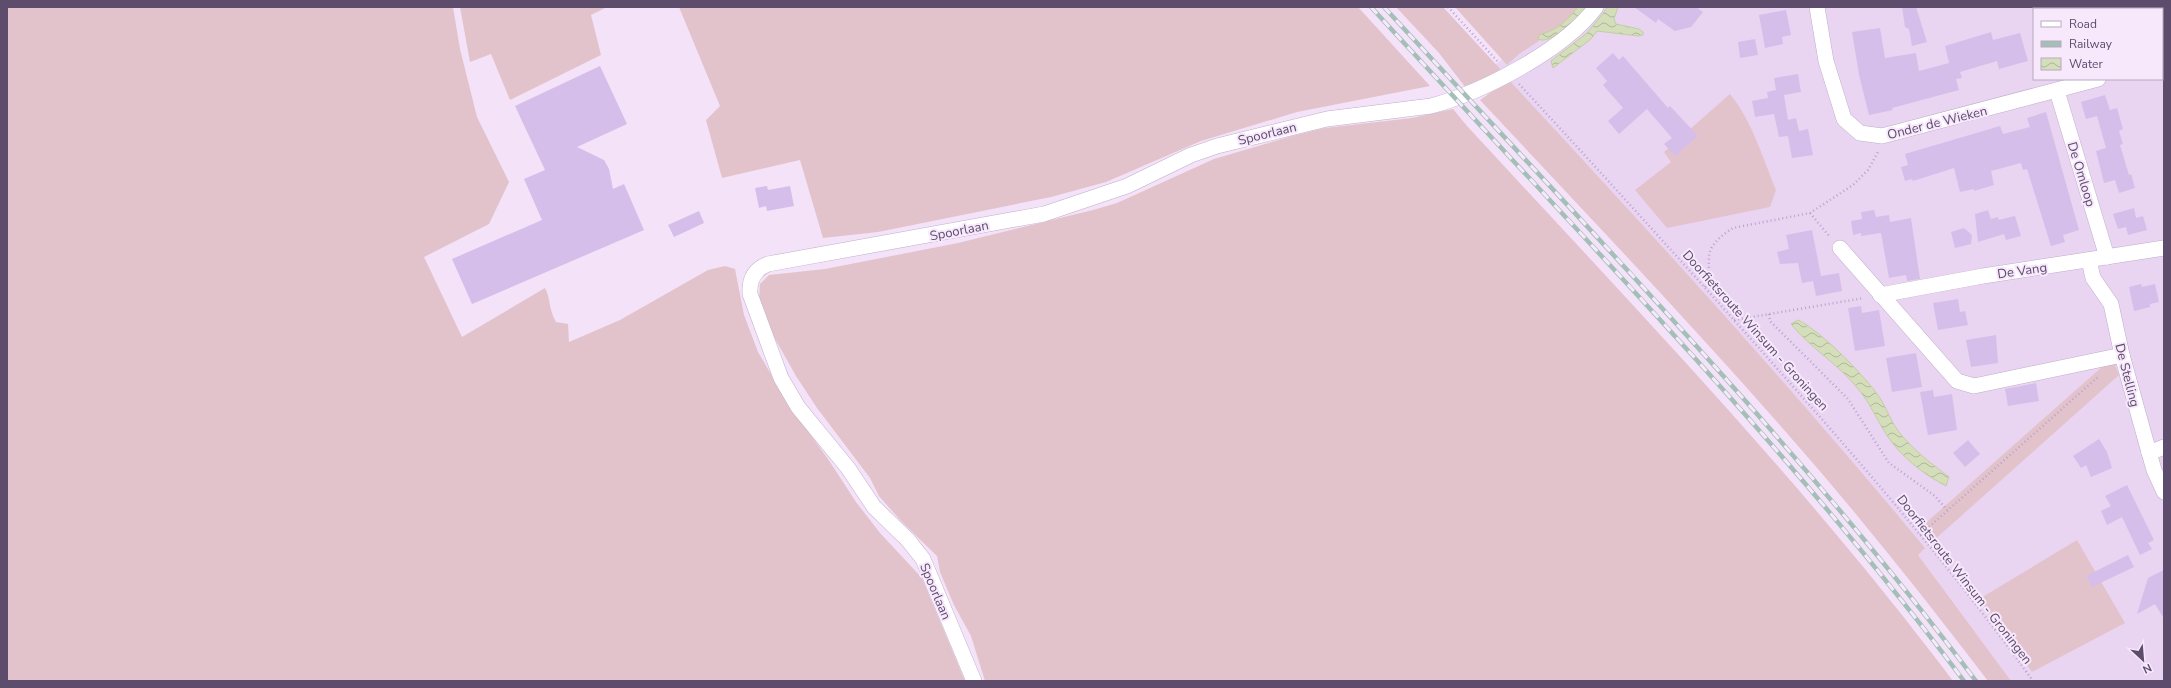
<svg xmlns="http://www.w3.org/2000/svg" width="2171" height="688" viewBox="0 0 2171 688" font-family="'Nunito Sans',sans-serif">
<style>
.residential{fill:#e9d5f1;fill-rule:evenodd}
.grass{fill:#e3c3cb}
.water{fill:url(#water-waves);stroke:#c1cfa2}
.building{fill:#d6beea}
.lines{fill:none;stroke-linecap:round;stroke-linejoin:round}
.minor-casing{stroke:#beaec9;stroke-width:16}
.path{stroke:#baa2ce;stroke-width:2.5;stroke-dasharray:1 3;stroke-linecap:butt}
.minor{stroke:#fff;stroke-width:15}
.rail-casing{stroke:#a3bfb7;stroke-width:4.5}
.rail{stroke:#f7e8fc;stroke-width:3;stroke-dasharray:9;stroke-linecap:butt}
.labels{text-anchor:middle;stroke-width:4;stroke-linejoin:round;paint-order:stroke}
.street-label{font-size:13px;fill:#5d4c6c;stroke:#f7e8fc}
</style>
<defs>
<pattern id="water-waves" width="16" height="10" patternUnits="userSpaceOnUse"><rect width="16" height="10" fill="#d4deba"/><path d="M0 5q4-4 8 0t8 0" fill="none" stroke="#afb69b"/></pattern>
</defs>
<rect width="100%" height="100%" fill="#f3e2f8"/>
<!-- residential -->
<path class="residential" d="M1567 7H2164V681H2000L1911 555 1620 243 1475 81ZM2034 9H2162V79H2034Z"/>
<!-- grass -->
<g class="grass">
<path d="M7 7H453L460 49 477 117 509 182 489 224 424 257 462 337 545 288C551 299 548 308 556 322L568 324 569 342 620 320 708 270 725 266 735 269 744 315 758 352 789 405 828 459 856 502 880 533 922 578 965 681H7Z"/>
<path d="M460 7H607L591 15 601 55 510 100 491 54 470 62Z"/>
<path d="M679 7H1358L1430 86 1297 112 1201 141 1106 182 1051 197 878 232 823 238 800 160 722 178 706 120 720 106Z"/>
<path d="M1396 7H1443L1502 71 1466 88 1439 53Z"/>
<path d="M1455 7H1578C1566 22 1557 30 1539 35V41L1519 54 1507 65Z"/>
<path d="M1509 80C1651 233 1792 387 1925 548L1918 555 2011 681H1988C1933 609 1877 538 1818 469 1710 343 1594 222 1480 100Z"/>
<path d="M1730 94C1752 121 1763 158 1776 190L1770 207 1667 228 1635 190 1671 162 1664 152Z"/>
<path d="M1453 109 1467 126C1634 307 1805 484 1953 681H985L971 636 954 605 940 572 937 556 901 521 879 496 870 478 817 408 796 376 769 328 759 301 760 284 769 275 825 269 958 243 1093 210 1117 203 1214 159 1292 136 1325 128 1412 118Z"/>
<path d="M2112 358 2119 375 1932 542 1920 528Z"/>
<path d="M2077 540 2125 623 2032 672 1979 599Z"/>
</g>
<!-- water -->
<g class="water">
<path d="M1578 7H1586C1579 17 1550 46 1538 39L1539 35C1557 30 1566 22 1578 7Z"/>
<path d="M1608 7H1618L1614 19 1616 24 1639 29 1643 32V35L1638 36 1597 31 1591 39 1553 68 1551 61 1587 33Z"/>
<path d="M1798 320C1820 330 1866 377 1880 398 1887 409 1891 422 1899 432 1914 451 1931 463 1949 477L1946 486C1923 474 1900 456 1886 434 1877 420 1870 403 1859 390 1840 365 1811 349 1791 324Z"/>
</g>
<!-- building -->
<g class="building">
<path d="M1634 7H1696L1703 12 1691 27 1675 31 1658 19 1656 23Z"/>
<path d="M1902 7H1916L1927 42 1912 46 1909 29 1905 27Z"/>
<path d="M1786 10 1791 35 1782 37 1783 44 1765 48 1759 15Z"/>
<path d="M1880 28 1885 58 1916 53 1919 71 1949 63 1945 46 1991 32 1993 40 2020 33 2028 61 1999 69 1997 61 1960 72 1962 78 1956 79 1959 90 1892 108 1893 110 1869 115 1859 75 1852 32Z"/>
<path d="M1755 39 1758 55 1740 58 1738 42Z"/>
<path d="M1613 53 1619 60 1623 56 1668 108 1670 106 1698 136 1675 156 1664 144 1672 138 1647 109 1619 134 1608 121 1623 108 1603 85 1607 81 1596 68Z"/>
<path d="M600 66 627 124 577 147 604 160 609 169 613 189 624 184 644 230 472 304 452 259 542 220 524 179 545 170 515 106Z"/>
<path d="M1798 74 1801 92 1784 95 1788 120 1796 118 1799 131 1808 129 1813 155 1792 158 1788 136 1779 137 1774 114 1755 117 1752 101 1768 98 1767 92 1776 90 1774 78Z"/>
<path d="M2105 95 2110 110 2117 108 2123 129 2119 131 2123 144 2120 145 2129 175 2131 174 2135 188 2119 193 2115 180 2104 183 2096 151 2106 148 2097 116 2086 119 2081 102Z"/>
<path d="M2046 112 2079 230 2063 235 2065 242 2051 246 2027 169 2023 170 2021 163 1991 171 1994 185 1974 191V189L1960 192 1954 168 1913 181 1912 179 1905 181 1901 167 1908 165 1905 154 2000 126 2003 134 2030 127 2027 118Z"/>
<path d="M767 186 768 190 790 186 794 206 767 211 766 206 759 208 755 188Z"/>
<path d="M2134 208 2136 218 2143 216 2147 230 2128 235 2126 227 2118 229 2113 214Z"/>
<path d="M1874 210 1876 217 1889 215 1890 222 1911 218 1920 279 1907 281 1906 275 1889 278 1881 233 1861 236V233L1853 235 1851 221 1862 219 1861 212Z"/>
<path d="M1988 210 1991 219 1998 217 1999 220 2015 216 2021 236 2006 240 2004 234 1978 242 1975 214Z"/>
<path d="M699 211 704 223 674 237 668 225Z"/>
<path d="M1964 228 1972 235 1971 244 1955 248 1951 232Z"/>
<path d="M1812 230 1821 276 1839 273 1842 291 1816 296 1813 281 1802 283 1798 263 1780 264 1777 252 1789 249 1786 235Z"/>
<path d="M2141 284 2142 287 2155 284 2159 302 2150 304V307L2134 311 2129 287Z"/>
<path d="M1958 299 1960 312 1965 311 1968 325 1938 330 1933 303Z"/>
<path d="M1861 306 1862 313 1879 310 1885 346 1855 351 1848 308Z"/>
<path d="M1996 335 1998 363 1971 367 1966 340Z"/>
<path d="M1916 353 1922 387 1892 392 1886 358Z"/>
<path d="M2036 383 2039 401 2008 406 2005 389Z"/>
<path d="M1933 390 1934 397 1952 394 1957 430 1928 435 1920 392Z"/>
<path d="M2099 439 2107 452 2112 468 2091 477 2086 465 2081 468 2073 456Z"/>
<path d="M1968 440 1980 454 1965 467 1953 453Z"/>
<path d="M2127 485 2154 540 2148 543 2152 549 2140 555 2122 517 2107 525 2101 511 2111 506 2105 496Z"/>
<path d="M2128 555 2134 567 2092 587 2086 576Z"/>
<path d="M2164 570V619L2155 604 2137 614 2148 578Z"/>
</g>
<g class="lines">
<defs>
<g id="minor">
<path d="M1817 7 1826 61 1844 119 1860 133 1882 136 2098 79"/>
<path d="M2162 66H2163"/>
<path d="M2057 91 2107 257"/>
<path d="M1840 248 1957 381 1974 386 2122 355"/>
<path d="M2089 260 2093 278 2111 304 2122 355 2145 438 2154 470 2164 492"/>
<path d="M1880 295 1983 276 2164 248"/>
<path d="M2149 453 2164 447"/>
<path d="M974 681 923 559 908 540 874 507 848 468 798 407 781 378 750 294C749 279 755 269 768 264L1044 214 1127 186 1191 155 1217 146 1327 119 1431 106C1483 92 1564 50 1596 7"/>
</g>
</defs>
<!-- minor casing -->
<use href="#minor" class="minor-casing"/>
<!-- path -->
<g class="path">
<path d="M1448 7 1499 63"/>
<path d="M2109 7V9"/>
<path d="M1519 84C1608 180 1696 277 1782 374 1870 473 1956 574 2033 681"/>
<path d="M1810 213 1830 237"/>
<path d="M1705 287C1713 276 1705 258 1712 247 1717 239 1725 233 1733 228L1810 213 1853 185 1868 170 1879 150"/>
<path d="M1769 314 1770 321 1848 399 1889 463 1935 496 1947 510"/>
<path d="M1734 320 1864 298"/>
<path d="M1920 535 2099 376"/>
</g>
<!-- minor -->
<use href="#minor" class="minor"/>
<defs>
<g id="rail">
<path d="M1371 7C1573 228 1784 441 1964 681"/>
<path d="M1384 7C1586 227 1796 442 1976 681"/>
</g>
</defs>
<!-- rail casing -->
<use href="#rail" class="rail-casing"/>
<!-- rail -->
<use href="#rail" class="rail"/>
</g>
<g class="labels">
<!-- street labels -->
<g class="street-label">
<text transform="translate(1937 122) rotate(-14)" y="5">Onder de Wieken</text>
<text transform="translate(1267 133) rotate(-14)" y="5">Spoorlaan</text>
<text transform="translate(2082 174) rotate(73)" y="5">De Omloop</text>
<text transform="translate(959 230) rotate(-11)" y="5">Spoorlaan</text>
<text transform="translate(2022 270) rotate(-8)" y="5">De Vang</text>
<text transform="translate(1756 330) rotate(48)" y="5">Doorfietsroute Winsum - Groningen</text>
<text transform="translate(2128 375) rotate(76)" y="5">De Stelling</text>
<text transform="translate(1965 579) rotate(52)" y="5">Doorfietsroute Winsum - Groningen</text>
<text transform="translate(936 591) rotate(67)" y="5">Spoorlaan</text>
</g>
</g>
<!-- border -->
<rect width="2171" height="688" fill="none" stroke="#5d4c6c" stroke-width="16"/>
<!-- legend -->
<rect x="2033" y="8" width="130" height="72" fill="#f7e8fc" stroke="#b9aac2"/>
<rect x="2041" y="21" width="20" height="6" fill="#ffffff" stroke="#b9aac2"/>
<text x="2069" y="28" font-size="12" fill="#5d4c6c">Road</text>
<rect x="2041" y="41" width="20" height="6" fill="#a3bfb7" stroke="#b9aac2"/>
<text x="2069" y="48" font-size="12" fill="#5d4c6c">Railway</text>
<rect x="2041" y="58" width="20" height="12" fill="url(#water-waves)" stroke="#b9aac2"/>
<text x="2069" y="68" font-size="12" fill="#5d4c6c">Water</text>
<!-- north arrow -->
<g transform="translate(2143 660) rotate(154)" stroke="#f7e8fc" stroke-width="3" paint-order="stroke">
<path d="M0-3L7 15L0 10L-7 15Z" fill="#5d4c6c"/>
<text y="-6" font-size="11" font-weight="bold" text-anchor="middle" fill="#5d4c6c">N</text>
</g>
</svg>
